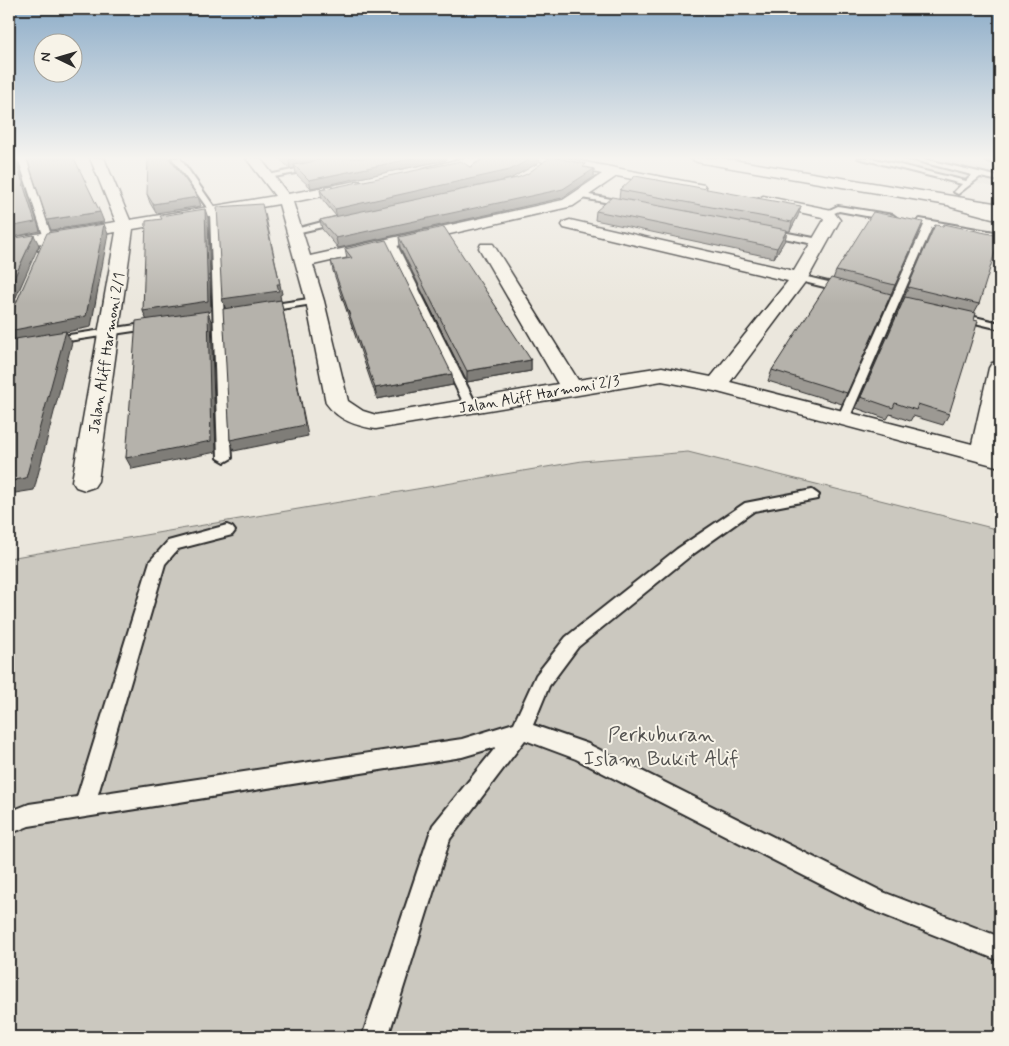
<svg xmlns="http://www.w3.org/2000/svg" width="1009" height="1046" viewBox="0 0 1009 1046" font-family="Mynerve,sans-serif">
<style>
.built{fill:#dbd7ce}
.green{fill:#cbc8bf;stroke:#7b7a75}
.lines{fill:none;stroke-linecap:round;stroke-linejoin:round}
.lane-casing{stroke:#2b2b2b;stroke-width:4}
.street-casing{stroke:#2b2b2b;stroke-width:3}
.primary-casing{stroke:#2b2b2b;stroke-width:3}
.lane{fill:#f7f3e8;fill-rule:evenodd}
.street{fill:#f7f3e8;fill-rule:evenodd}
.primary{fill:#f7f3e8;fill-rule:evenodd}
.wall{fill:#9c9993;stroke:#2b2b2b}
.shaded-wall{fill:#7f7d78;stroke:#2b2b2b}
.building{fill:#b5b2ab;stroke:#2b2b2b}
.labels{text-anchor:middle;stroke-width:4;stroke-linejoin:round;paint-order:stroke}
.far-street-label{font-size:15px;fill:#2b2b2b;stroke:#f7f3e8}
.near-park-label{font-size:21px;fill:#535250;stroke:#f7f3e8}
</style>
<rect width="100%" height="100%" fill="#ebe7dd"/>
<filter id="ink" filterUnits="userSpaceOnUse"><feTurbulence type="fractalNoise" baseFrequency=".02" numOctaves="2"/><feDisplacementMap in="SourceGraphic" scale="10" xChannelSelector="R" yChannelSelector="G"/><feConvolveMatrix kernelMatrix="1 2 1 2 8 2 1 2 1" color-interpolation-filters="sRGB"/></filter>
<g filter="url(#ink)">
<!-- built -->
<path class="built" d="M867 158H1000V188L964 181Z"/>
<!-- green -->
<path class="green" d="M688 452 1000 530V1037H9V558L582 461Z"/>
<g class="lines">
<defs>
<g id="lane">
<path d="M18 158H26L52 238 46 252 38 250 44 238Z"/>
<path d="M172 158H180L218 212 232 458 225 462 218 458 210 212Z"/>
<path d="M858 158H871L966 181 972 175 906 158H919L1000 177V181L980 177 958 194 954 192 962 184Z"/>
<path d="M315 165 319 167 318 169 268 178 264 176Z"/>
<path d="M579 193 627 202 631 204 627 206 576 197 575 195Z"/>
<path d="M838 206 893 215 897 218 893 221 839 211 827 216 823 213Z"/>
<path d="M341 217 344 218V222L296 233 292 230Z"/>
<path d="M920 219 1000 233V239L932 227 849 419 843 423 838 422 837 419 924 225 917 224 916 222Z"/>
<path d="M767 229 819 239 824 242 819 245 764 234 763 232Z"/>
<path d="M388 241 396 243 477 406 475 409H467L465 406 386 243Z"/>
<path d="M799 275 849 287 850 289 845 292 796 280 794 278Z"/>
<path d="M315 298 320 301 319 303 262 312 257 309 262 306Z"/>
<path d="M958 313 1000 323V329L954 318 953 316Z"/>
<path d="M156 322 160 323V327L9 350V344Z"/>
<path d="M812 490 819 495 817 499 754 511 689 557 578 647 549 686 533 725 588 744 883 892 1000 937V961L869 909 576 759 525 740 450 839 388 1037H362L430 833 433 825 496 747 462 757 29 826 9 834V812L29 804 77 797 150 561 168 541 227 525 232 527 235 531 232 535 178 549 165 564 98 794 462 739 514 723 536 675 566 637 677 549 745 503Z"/>
</g>
<g id="street">
<path d="M90 158H104L130 220 275 196 246 158H260L288 194 357 181 362 182 364 185 362 188 293 202 310 256 563 200 602 174 543 162 536 158H564L704 185 706 188 699 192 617 176 573 206 313 265 324 301 348 401 363 411 376 415 558 384 479 248 481 244H493L578 380 662 367 711 377 788 281 564 228 562 225 564 222 570 220 794 271 824 220 822 217 758 203 756 200 763 196 832 210 840 220 808 278 730 382 972 444 989 368 992 363 1000 362V424L995 450 1000 451V467L714 391 662 381 376 429C356 426 338 420 326 403L306 301 279 204 133 229 98 481 94 487 85 490 76 487 72 481 116 232 9 248V238L116 222Z"/>
<path d="M465 158H482L471 166 429 175 422 171 424 168Z"/>
<path d="M956 199 1000 210V220L951 207 948 204Z"/>
</g>
<path id="primary" d="M690 158H721L1000 204V214L697 162Z"/>
</defs>
<!-- lane casing -->
<use href="#lane" class="lane-casing"/>
<!-- street casing -->
<use href="#street" class="street-casing"/>
<!-- primary casing -->
<use href="#primary" class="primary-casing"/>
<!-- lane -->
<use href="#lane" class="lane"/>
<!-- street -->
<use href="#street" class="street"/>
<!-- primary -->
<use href="#primary" class="primary"/>
</g>
<!-- wall -->
<g class="wall">
<path d="M279 158H446V160L311 188 296 174 295 168 290 169Z"/>
<path d="M986 158H1000V165L985 162Z"/>
<path d="M538 163 510 179 586 167 594 169V177L562 198 338 248 322 229 320 220 336 216 322 199 320 190 470 167Z"/>
<path d="M620 190 798 216 790 231H787L785 240 774 258 595 220 596 211 619 198Z"/>
<path d="M147 194 198 197 201 206 156 213 150 203Z"/>
<path d="M923 222 842 404 768 381 772 370 833 279 836 271Z"/>
<path d="M935 225 979 304 974 313 949 414 943 425 913 416 910 421 890 414 887 419 856 408 904 298Z"/>
<path d="M399 237 531 360V371L467 382 400 247Z"/>
<path d="M345 249 453 385 377 399 333 271 331 261 347 259Z"/>
</g>
<!-- shaded-wall -->
<g class="shaded-wall">
<path d="M15 158H17L40 231 9 238V227Z"/>
<path d="M299 158H342L294 165 295 168 290 169 289 160Z"/>
<path d="M415 158H446V160L311 188 309 180Z"/>
<path d="M532 158H538V163L510 179 337 218 335 209Z"/>
<path d="M594 169V177L562 198 338 248 336 238Z"/>
<path d="M198 197 201 206 156 213 153 204Z"/>
<path d="M801 206 798 216 790 231 792 222Z"/>
<path d="M205 209 208 218 211 311 208 312 211 321 216 452 132 469 126 458 147 321 143 311Z"/>
<path d="M100 212 104 222 51 230 47 220Z"/>
<path d="M265 213 282 294 280 295 281 301 308 436 234 451 230 440 226 310 222 299Z"/>
<path d="M104 224 108 234 91 327 66 332 72 342 34 490 9 494V331Z"/>
<path d="M787 230 785 240 774 258 777 248Z"/>
<path d="M34 235 39 245 9 313V289Z"/>
<path d="M531 360V371L467 382V371Z"/>
<path d="M452 374 453 385 377 399 375 388Z"/>
</g>
<!-- building -->
<g class="building">
<path d="M9 158H15L35 222 9 227Z"/>
<path d="M27 158H74L100 212 47 220Z"/>
<path d="M148 158H169L198 197 153 204 147 194Z"/>
<path d="M286 158H299L289 160Z"/>
<path d="M332 158H415L309 180 294 165Z"/>
<path d="M486 158H532L510 170 335 209 320 190 461 161 470 167Z"/>
<path d="M549 158H556L586 164 583 167 594 169 563 189 336 238 320 220 517 178 527 174Z"/>
<path d="M635 176 801 206 792 222 620 190Z"/>
<path d="M612 197 787 230 777 248 596 211Z"/>
<path d="M262 204 280 284H277L279 291 222 299 217 207Z"/>
<path d="M205 209 208 301 143 311 146 221 162 219 160 216Z"/>
<path d="M873 212 923 222 895 285 836 271Z"/>
<path d="M104 224 86 316 9 331V319L47 233Z"/>
<path d="M944 224 1000 236 979 304 908 287 935 225 943 226Z"/>
<path d="M444 227 531 360 467 371 399 237Z"/>
<path d="M34 235 9 289V239Z"/>
<path d="M386 240 452 374 375 388 331 261 352 258 345 249Z"/>
<path d="M831 278 891 294 847 393 772 370Z"/>
<path d="M905 297 976 313 974 320 978 321 949 414 918 404 916 410 895 403 893 408 861 397Z"/>
<path d="M281 300 305 425 230 440 223 309Z"/>
<path d="M208 311 211 441 126 458 136 321Z"/>
<path d="M66 331 26 478 9 481V340Z"/>
</g>
</g>
<!-- sky -->
<linearGradient id="sky" x2="0" y2="1"><stop stop-color="#8cacc8"/><stop offset="0.52" stop-color="#f6f4f0"/><stop offset="1" stop-color="#f6f4f0" stop-opacity="0"/></linearGradient>
<rect width="1009" height="304" fill="url(#sky)"/>
<g class="labels">
<!-- far-street labels -->
<g class="far-street-label">
<text transform="translate(106 353) rotate(-81)" y="5">Jalan Aliff Harmoni 2/1</text>
<text transform="translate(539 394) rotate(-10)" y="5">Jalan Aliff Harmoni 2/3</text>
</g>
<!-- near-park labels -->
<g class="near-park-label">
<text x="661" y="741">Perkuburan<tspan x="661" dy="24">Islam Bukit Alif</tspan></text>
</g>
</g>
<!-- margin -->
<rect width="1009" height="1046" fill="none" stroke="#f7f3e8" stroke-width="30"/>
<rect x="15" y="15" width="979" height="1016" fill="none" stroke="#2b2b2b" stroke-width="2" filter="url(#ink)"/>
<!-- north arrow -->
<g transform="translate(58 58) rotate(275)"><circle r="24" fill="#f7f3e8" stroke="#a5a39c"/>
<path d="M0-4L9 19L0 12L-9 19Z" fill="#2b2b2b"/>
<text y="-8" font-size="14" font-weight="bold" text-anchor="middle" fill="#2b2b2b">N</text>
</g>
</svg>
